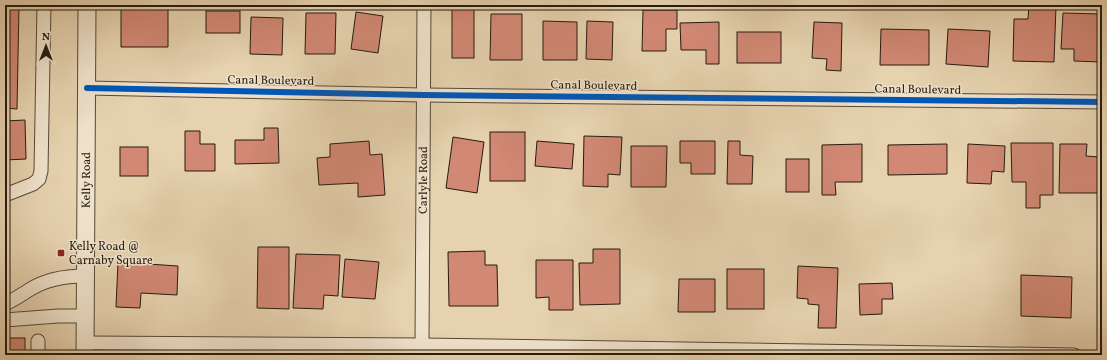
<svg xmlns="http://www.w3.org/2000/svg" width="1107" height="360" viewBox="0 0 1107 360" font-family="Vollkorn,serif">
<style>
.building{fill:#d18874;stroke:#261b0e}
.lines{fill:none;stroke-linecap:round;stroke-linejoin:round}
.minor-casing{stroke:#564936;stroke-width:15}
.tertiary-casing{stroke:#564936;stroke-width:19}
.minor{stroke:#efe2cb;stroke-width:13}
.tertiary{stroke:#efe2cb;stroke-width:17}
.cycleway-casing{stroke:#efe2cb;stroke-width:8}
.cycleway{stroke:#0057b8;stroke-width:6}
.poi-dot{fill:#8f2418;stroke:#efe2cb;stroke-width:1.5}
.labels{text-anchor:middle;stroke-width:3;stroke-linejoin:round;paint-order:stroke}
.street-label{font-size:12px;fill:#261b0e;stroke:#efe2cb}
.poi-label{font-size:12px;fill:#261b0e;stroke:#efe2cb;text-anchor:start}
</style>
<rect width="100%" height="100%" fill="#e6d2af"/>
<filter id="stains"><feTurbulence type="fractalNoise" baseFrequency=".005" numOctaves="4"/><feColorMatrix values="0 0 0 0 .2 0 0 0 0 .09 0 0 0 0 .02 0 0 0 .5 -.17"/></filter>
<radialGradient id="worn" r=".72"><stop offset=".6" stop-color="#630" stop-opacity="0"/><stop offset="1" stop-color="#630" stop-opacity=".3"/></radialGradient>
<!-- building -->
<g class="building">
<path d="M5 5H19L17 109 5 108Z"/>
<path d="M145 5 168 7V47H121V6L145 7Z"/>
<rect x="452" y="5" width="22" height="53"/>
<path d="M1029 5 1056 6 1054 62 1013 61 1014 19H1028Z"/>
<path d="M643 10H677V29H666V51H642Z"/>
<rect x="206" y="11" width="34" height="22"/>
<path d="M356 12 383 16 378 53 351 49Z"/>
<path d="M306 13H336L335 54H305Z"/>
<path d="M1063 13 1101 14 1100 62 1074 61V49H1061Z"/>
<path d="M491 14H522V60H490Z"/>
<path d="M251 17 283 18 282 55 250 54Z"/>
<path d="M543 21 577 22V60H543Z"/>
<path d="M587 21 613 22 612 60 586 59Z"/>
<path d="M719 22V64H706V50H681L680 23Z"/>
<path d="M814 22 842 23 841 71 826 70 827 59 812 58Z"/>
<path d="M881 29 929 30V65H880Z"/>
<path d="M948 29 990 31 988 67 946 64Z"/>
<rect x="737" y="32" width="44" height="31"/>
<path d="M25 120 26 159 5 160V121Z"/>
<path d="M264 128H278L279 163 235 164V140H264Z"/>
<path d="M185 131H200V144H215V171H185Z"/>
<rect x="490" y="132" width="35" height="49"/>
<path d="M584 136 622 137 620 175 608 174V187L583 186Z"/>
<path d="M453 137 484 142 477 193 446 188Z"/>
<path d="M369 141 370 155 382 154 385 195 358 197V183L319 185 317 158 330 157V144Z"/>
<path d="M537 141 574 144 572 169 535 166Z"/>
<path d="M680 141H715V174H691V163H680Z"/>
<path d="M728 141H740V155L753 156 752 184H727Z"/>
<path d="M1011 143H1053V195H1040V208H1026V182H1012Z"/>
<path d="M862 144V182H835L836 195H822V145Z"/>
<path d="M947 144V174L888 175V145Z"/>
<path d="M968 144 1005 146 1004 172 992 171 991 184 967 183Z"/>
<path d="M1060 144H1087L1086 156 1099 157V193H1059Z"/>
<path d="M631 146H667L666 187H631Z"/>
<rect x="120" y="147" width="28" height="29"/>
<rect x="786" y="159" width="23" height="33"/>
<path d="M258 247H289V309L257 308Z"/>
<path d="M593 249H620V304L580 305 579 263H593Z"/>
<path d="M485 251V265H497L498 306H449L448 252Z"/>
<path d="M296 254 340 255 338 296 324 295 323 309 293 308Z"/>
<path d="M345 259 379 262 375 299 342 297Z"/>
<path d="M536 260H573V310H549V297L536 298Z"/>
<path d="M118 262 178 266 177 295 141 293 140 308 116 307Z"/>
<path d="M798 266 838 268 836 328H818L819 305 808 304V299L797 298Z"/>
<rect x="727" y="269" width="37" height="40"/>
<path d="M1021 275 1072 277 1071 318 1021 316Z"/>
<path d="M679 279H715V312H678Z"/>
<path d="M892 283 893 299H882V314L860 315 859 284Z"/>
<rect x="5" y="338" width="20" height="17"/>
</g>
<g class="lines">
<defs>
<g id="minor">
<path d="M87 88 423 95 1102 102"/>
<path d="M5 195 33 184 39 179 41 171 44 5"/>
<path d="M5 304C14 300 21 295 29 290 46 279 65 276 85 276"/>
<path d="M5 320 58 316H85"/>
<path d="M38 341V355"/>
<path d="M85 343 422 345 1074 355"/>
<path id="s1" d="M423 355 422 345 424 5"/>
</g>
<g id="tertiary">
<path id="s2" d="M85 355 87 5"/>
</g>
</defs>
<!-- minor casing -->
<use href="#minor" class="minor-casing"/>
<!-- tertiary casing -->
<use href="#tertiary" class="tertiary-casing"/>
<!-- minor -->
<use href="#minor" class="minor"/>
<!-- tertiary -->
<use href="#tertiary" class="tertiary"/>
<defs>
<path id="cycleway" d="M87 88 423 95 1102 102"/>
</defs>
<!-- cycleway casing -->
<use href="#cycleway" class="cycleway-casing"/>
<!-- cycleway -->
<use href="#cycleway" class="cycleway"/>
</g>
<!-- markers -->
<rect class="poi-dot" x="57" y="249" width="8" height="8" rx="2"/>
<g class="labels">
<!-- street labels -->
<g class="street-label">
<text transform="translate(271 80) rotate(1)" y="4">Canal Boulevard</text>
<text transform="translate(594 85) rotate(1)" y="4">Canal Boulevard</text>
<text transform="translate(918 89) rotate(1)" y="4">Canal Boulevard</text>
<text dy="4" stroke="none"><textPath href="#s2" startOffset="175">Kelly Road</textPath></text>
<text dy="4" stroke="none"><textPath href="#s1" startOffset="175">Carlyle Road</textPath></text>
</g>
<!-- poi labels -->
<g class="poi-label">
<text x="69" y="250">Kelly Road @<tspan x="69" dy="14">Carnaby Square</tspan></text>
</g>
</g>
<!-- margin -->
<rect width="1107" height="360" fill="none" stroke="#e6d2af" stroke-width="20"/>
<rect x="6" y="6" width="1095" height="348" fill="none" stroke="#261b0e" stroke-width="2"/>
<rect x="10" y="10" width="1087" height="340" fill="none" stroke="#261b0e"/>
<!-- north arrow -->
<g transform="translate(46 46)" stroke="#efe2cb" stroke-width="3" paint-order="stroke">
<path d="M0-3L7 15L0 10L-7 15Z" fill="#261b0e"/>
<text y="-6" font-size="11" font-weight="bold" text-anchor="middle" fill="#261b0e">N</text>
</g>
<rect width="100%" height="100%" filter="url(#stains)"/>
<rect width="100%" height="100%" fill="url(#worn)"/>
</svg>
